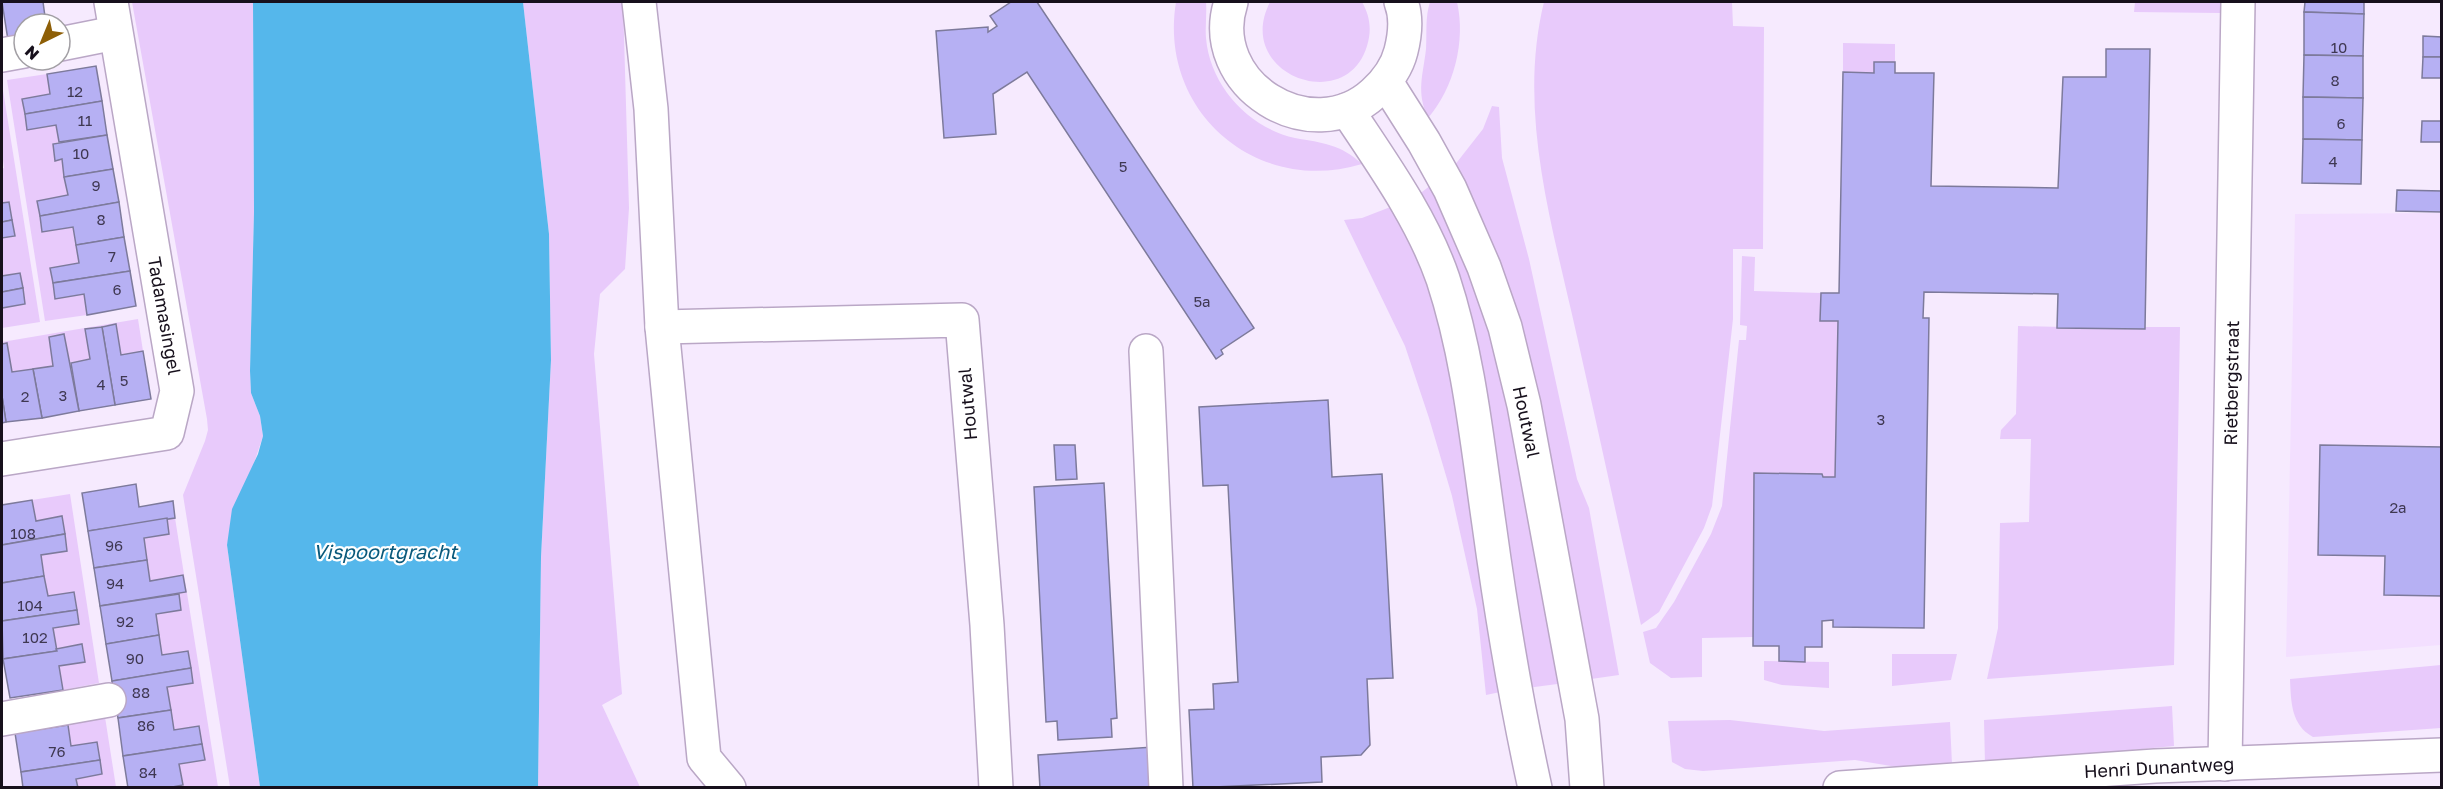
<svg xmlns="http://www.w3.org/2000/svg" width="2443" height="789" viewBox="0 0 2443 789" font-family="'Golos Text',sans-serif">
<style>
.built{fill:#f3dfff}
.green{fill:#e8cafb}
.water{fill:#55b7eb}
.building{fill:#b6b0f3;stroke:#7d7a9b;stroke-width:1.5}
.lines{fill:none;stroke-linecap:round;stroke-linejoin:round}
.minor-casing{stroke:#baa7c6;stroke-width:36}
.minor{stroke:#fff;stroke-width:33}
.labels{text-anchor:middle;stroke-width:4.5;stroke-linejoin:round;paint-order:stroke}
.number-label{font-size:15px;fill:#3f3852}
.street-label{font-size:18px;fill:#17101c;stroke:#fff}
.water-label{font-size:20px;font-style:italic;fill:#0a597b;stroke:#fff}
</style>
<rect width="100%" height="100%" fill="#f6eafe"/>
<!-- built -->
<path class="built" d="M2441 213V645L2286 657 2295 214Z"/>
<!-- green -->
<g class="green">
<path d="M132 2H253L254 212 250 371 251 393 260 416 263 436 227 545 260 787H230L183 495 205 441 208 430 207 419Z"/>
<path d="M523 2H623L629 208 625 269 600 294 594 354 622 694 602 705 640 787H538L541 557 551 360 549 234Z"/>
<path d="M1176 2H1206C1207 14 1205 26 1206 38 1210 86 1249 128 1295 138 1323 143 1340 144 1362 164 1256 196 1158 111 1176 2Z"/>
<path d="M1270 2H1362C1370 16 1372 30 1367 46 1346 116 1233 74 1270 2Z"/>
<path d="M1430 2H1457C1466 41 1454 88 1428 118 1416 91 1423 76 1426 49 1427 33 1425 17 1430 2Z"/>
<path d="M1544 2H1732L1733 26 1764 27 1763 249H1733V319L1712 506 1704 528 1659 612 1641 625C1619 527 1598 430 1576 332 1552 224 1517 112 1544 2Z"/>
<path d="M2135 2H2220V13L2134 12Z"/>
<path d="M1843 43 1895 44V62H1874V73L1843 72Z"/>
<path d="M47 74 50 94 22 99 27 130 56 125 59 142 53 144 55 160 62 159 68 195 37 201 42 232 73 227 79 263 50 268 55 299 84 294 87 315 45 321 7 80Z"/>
<path d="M2 84 40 322 2 328V308L25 304 20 273 2 276V238L15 236 9 203H2V169L4 168 2 152Z"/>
<path d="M1492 106 1499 107 1502 158 1529 259 1577 479 1589 508 1619 675 1584 680 1454 166 1483 129Z"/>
<path d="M1435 182 1489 318 1565 683 1527 688 1418 195Z"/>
<path d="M1393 206 1421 262 1454 368 1505 691 1486 695 1477 609 1452 496 1429 418 1405 346 1344 220 1362 218Z"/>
<path d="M1742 256 1755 257 1754 291 1821 293 1820 321H1838L1835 477H1823L1822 474 1754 473 1753 637 1702 638V677L1671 678 1650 663 1643 632 1656 628 1674 602 1711 534 1722 506 1739 340H1746L1747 326 1740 325Z"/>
<path d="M138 319 143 351 121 355 116 324 86 329 90 359 69 363 64 334 49 337 53 366 12 372 7 344H2V342Z"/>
<path d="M2018 326 2144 329V327H2180L2174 665 1987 679 1998 628 2000 523 2029 522 2031 439H2000L2001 430 2016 414Z"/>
<path d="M70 494 99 683 63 690 59 666 85 662 82 645 56 649 53 628 79 624 74 592 48 596 41 555 67 551 62 517 36 521 32 500Z"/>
<path d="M175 518 218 787H183L179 764 204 759 199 726 174 730 167 687 193 683 188 651 162 655 156 614 181 610 178 592 186 591 183 575 150 581 144 538 167 519Z"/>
<path d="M1892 654H1957L1951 680 1892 686Z"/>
<path d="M1764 661 1829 662V688L1782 685 1764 680Z"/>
<path d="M2441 665V728L2313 737C2291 725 2291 702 2290 679Z"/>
<path d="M2172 706 2174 746 1985 764 1984 720Z"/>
<path d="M105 717 116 787H78L76 779 97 742 71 746 68 725Z"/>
<path d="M1730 720 1824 731 1950 722 1952 764 1909 769 1855 760 1703 771 1685 769 1672 762 1668 721Z"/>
</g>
<!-- water -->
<path class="water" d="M253 2H523L549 234 551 360 541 557 538 787H260L227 545 232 509 258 454 263 436 260 416 251 393 250 371 254 212Z"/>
<!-- building -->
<g class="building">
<path d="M2 2H43L46 24H24V37L8 40Z"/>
<path d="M1011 2H1037L1254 328 1221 350 1223 354 1216 359 1027 72 993 94 996 134 944 138 936 31 988 27V32L997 26 990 16Z"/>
<path d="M2305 2H2364V14L2304 12Z"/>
<path d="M2304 12 2364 14 2363 56 2304 55Z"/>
<path d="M2423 36 2442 37V57H2423Z"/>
<path d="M2106 49H2150L2145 329 2057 328 2058 294 1924 292 1923 318H1929L1924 628 1833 627V620L1822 621V647H1805V662L1779 661V646H1753L1754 473 1822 474 1823 477H1835L1838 321H1820L1821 293H1839L1843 72 1874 73V62H1895V73H1934L1931 186 2058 188 2063 77H2106Z"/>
<path d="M2304 55 2363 56V98L2303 97Z"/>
<path d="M2423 57H2442V78H2422Z"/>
<path d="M96 66 102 101 25 114 22 99 50 94 47 74Z"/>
<path d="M2303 97 2363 98 2362 140 2303 139Z"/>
<path d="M102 101 107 135 59 142 56 125 27 130 25 114Z"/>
<path d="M2422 121H2442V142H2421Z"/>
<path d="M107 135 113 169 64 177 62 159 55 161 53 144Z"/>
<path d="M2303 139 2362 140 2361 184 2302 183Z"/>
<path d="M113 169 119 202 40 216 37 201 68 195 64 177Z"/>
<path d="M2397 190 2442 191V212L2396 211Z"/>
<path d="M9 202 12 220 2 222V203Z"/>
<path d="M119 202 124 237 76 245 73 227 42 232 40 216Z"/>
<path d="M12 220 15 236 2 238V222Z"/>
<path d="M124 237 130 271 53 283 50 268 79 263 76 245Z"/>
<path d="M130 271 136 306 87 315 84 294 55 299 53 283Z"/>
<path d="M20 273 23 288 2 292V276Z"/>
<path d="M23 288 25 304 2 308V292Z"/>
<path d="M116 324 121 355 143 351 151 399 115 405 102 327Z"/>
<path d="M102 327 115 405 79 411 71 363 90 359 85 329Z"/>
<path d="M64 334 79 411 42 418 33 369 53 366 49 337Z"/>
<path d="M7 343 12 372 33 369 42 418 6 422 2 396V344Z"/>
<path d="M2 396 6 422 2 423Z"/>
<path d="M1328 400 1332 477 1382 474 1393 678 1367 679 1370 745 1361 755 1321 757 1322 782 1193 788 1189 710 1214 709 1213 684 1238 682 1228 485 1203 486 1199 407Z"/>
<path d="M1054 445H1075L1077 479 1056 480Z"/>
<path d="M2320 445 2442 447V596L2384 595 2385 556 2318 555Z"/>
<path d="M1104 483 1117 718 1111 719 1112 737 1058 740 1057 721 1046 722 1034 487Z"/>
<path d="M136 484 139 507 173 501 175 518 88 531 82 493Z"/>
<path d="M32 500 36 521 62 516 65 534 2 545V505Z"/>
<path d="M167 518 169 534 144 538 147 560 94 568 88 531Z"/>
<path d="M65 534 67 551 41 555 44 576 2 583V545Z"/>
<path d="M147 560 150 581 183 575 186 592 100 606 94 568Z"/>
<path d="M44 576 48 596 74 592 77 610 2 621V583Z"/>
<path d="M179 594 181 610 156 614 159 635 106 644 100 606Z"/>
<path d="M77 610 79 624 53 628 57 651 3 659 2 621Z"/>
<path d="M159 635 162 655 188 651 191 668 112 681 106 644Z"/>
<path d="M82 644 85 662 59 666 63 690 10 698 3 659 57 651 56 649Z"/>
<path d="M191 668 193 683 167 687 171 710 118 718 112 681Z"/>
<path d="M171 710 174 730 199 726 202 744 123 756 118 718Z"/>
<path d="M68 725 71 746 97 742 100 760 21 772 15 733Z"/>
<path d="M202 744 205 760 179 764 183 785 167 788H128L123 756Z"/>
<path d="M1153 747 1156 788H1040L1038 755Z"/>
<path d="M100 760 102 774 76 779 78 788H23L21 772Z"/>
</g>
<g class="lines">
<defs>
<g id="minor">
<path d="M639 2 651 109 662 327 704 758 729 788"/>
<path d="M1231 2C1204 84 1311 151 1374 93 1387 81 1397 67 1401 51 1405 35 1407 17 1401 2"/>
<path d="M60 44 115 33"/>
<path d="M2 55 24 51"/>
<path d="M1386 82 1424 142 1450 189 1484 267 1505 327 1524 405 1582 719 1587 788"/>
<path d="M1347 110C1382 163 1422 218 1443 279 1469 358 1477 442 1489 524 1501 612 1516 701 1535 788"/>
<path d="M662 327 962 320 987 625 996 788"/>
<path d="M1146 351 1166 788"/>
<path d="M2 459 167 433 177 391 111 2"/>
<path d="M2 719 109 700"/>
<path d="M2225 764 2238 2"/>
<path d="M1840 788 2155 766 2442 755"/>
</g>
</defs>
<!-- minor casing -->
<use href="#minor" class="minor-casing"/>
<!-- minor -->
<use href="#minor" class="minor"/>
</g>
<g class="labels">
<!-- number labels -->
<g class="number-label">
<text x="2339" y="53">10</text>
<text x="2335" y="86">8</text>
<text x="75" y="97">12</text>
<text x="85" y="126">11</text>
<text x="2341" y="129">6</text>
<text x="81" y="159">10</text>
<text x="2333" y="167">4</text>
<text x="1123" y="172">5</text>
<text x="96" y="191">9</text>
<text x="101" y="225">8</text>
<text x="112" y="262">7</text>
<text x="117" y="295">6</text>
<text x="1202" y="307">5a</text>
<text x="124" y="386">5</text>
<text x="101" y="390">4</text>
<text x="63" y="401">3</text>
<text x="25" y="402">2</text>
<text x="1881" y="425">3</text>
<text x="2398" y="513">2a</text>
<text x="23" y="539">108</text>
<text x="114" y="551">96</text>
<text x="115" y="589">94</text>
<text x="30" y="611">104</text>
<text x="125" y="627">92</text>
<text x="35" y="643">102</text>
<text x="135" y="664">90</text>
<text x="141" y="698">88</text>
<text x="146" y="731">86</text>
<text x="57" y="757">76</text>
<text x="148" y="778">84</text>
</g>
<!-- street labels -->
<g class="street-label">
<text transform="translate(164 316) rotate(80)" y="6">Tadamasingel</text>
<text transform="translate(2232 383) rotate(-89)" y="6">Rietbergstraat</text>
<text transform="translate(968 404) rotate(-95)" y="6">Houtwal</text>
<text transform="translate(1526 422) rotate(78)" y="6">Houtwal</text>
<text transform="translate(2159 768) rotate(-3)" y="6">Henri Dunantweg</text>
</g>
<!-- water labels -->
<g class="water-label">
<text x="385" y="559">Vispoortgracht</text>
</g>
</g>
<!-- border -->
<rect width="2443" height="789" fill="none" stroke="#17101c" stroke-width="6"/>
<!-- north arrow -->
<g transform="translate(42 42) rotate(223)"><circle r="28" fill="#ffffff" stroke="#a29fa4" stroke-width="1.5"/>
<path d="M0-4.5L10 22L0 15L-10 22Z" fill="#8e5f07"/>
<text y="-9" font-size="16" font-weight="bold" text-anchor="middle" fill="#17101c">N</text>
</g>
</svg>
